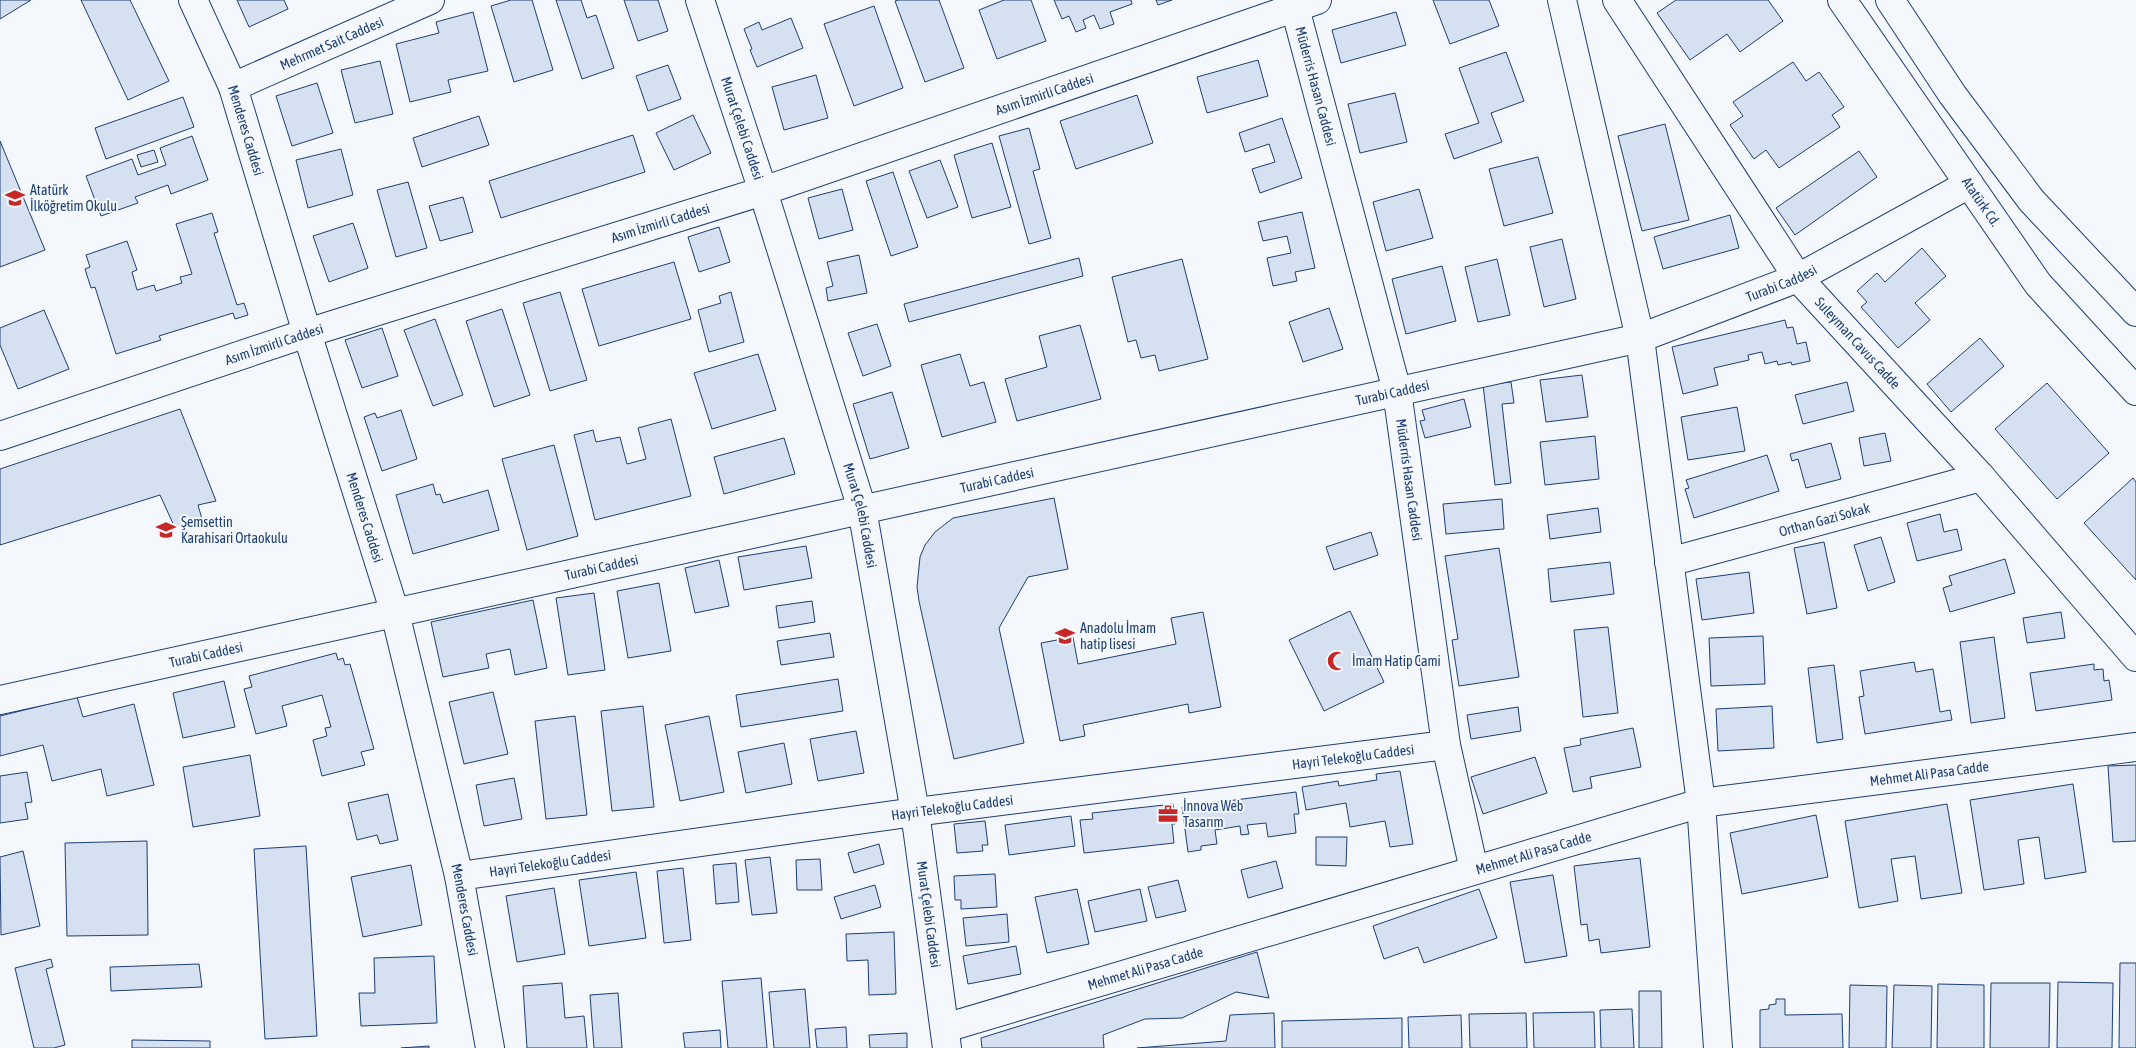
<svg xmlns="http://www.w3.org/2000/svg" width="2136" height="1048" viewBox="0 0 2136 1048" font-family="'Asap Condensed',sans-serif">
<style>
.building{fill:#d5e0f0;stroke:#1d3f73}
.lines{fill:none;stroke-linecap:round;stroke-linejoin:round}
.minor-casing{stroke:#1d3f73;stroke-width:30}
.major-casing{stroke:#1d3f73;stroke-width:30}
.minor{stroke:#f4f7fb;stroke-width:28}
.major{stroke:#f4f7fb;stroke-width:28}
.labels{text-anchor:middle;stroke-width:4;stroke-linejoin:round;paint-order:stroke}
.street-label{font-size:14px;fill:#1d3f73;stroke:#f4f7fb}
.poi-label{font-size:14px;fill:#1d3f73;stroke:#f4f7fb;text-anchor:start}
</style>
<rect width="100%" height="100%" fill="#f4f7fb"/>
<!-- building -->
<g class="building">
<path d="M0 0H31L0 19Z"/>
<path d="M81 0H130L169 81 128 100Z"/>
<path d="M237 0H284L288 9 249 27Z"/>
<path d="M511 0H532L553 70 514 82 491 6Z"/>
<path d="M556 0H581L587 18 596 15 614 68 582 79Z"/>
<path d="M624 0H658L668 31 638 41Z"/>
<path d="M899 0H939L964 68 925 82 895 1Z"/>
<path d="M1004 0H1031L1046 41 997 59 979 10Z"/>
<path d="M1054 0H1131L1132 4 1110 12 1114 24 1100 29 1094 15 1083 20 1086 28 1076 32 1069 16 1062 19Z"/>
<path d="M1156 0H1172L1158 5Z"/>
<path d="M1433 0H1489L1499 26 1450 44Z"/>
<path d="M1676 0H1768L1783 21 1740 52 1727 34 1690 60 1657 13Z"/>
<path d="M874 6 903 88 854 106 824 24Z"/>
<path d="M473 12 488 71 448 80 451 92 410 102 396 44 439 33 436 22Z"/>
<path d="M1396 12 1406 45 1341 63 1332 30Z"/>
<path d="M791 18 803 48 757 67 750 50 752 49 744 29 759 22 762 30Z"/>
<path d="M1506 52 1524 101 1491 113 1502 142 1454 159 1445 134 1479 123 1459 68Z"/>
<path d="M1258 60 1268 96 1207 113 1197 77Z"/>
<path d="M380 61 393 114 355 123 341 70Z"/>
<path d="M1793 62 1806 81 1819 72 1844 107 1832 115 1840 127 1779 168 1766 150 1754 159 1730 125 1743 116 1733 102Z"/>
<path d="M668 65 681 99 648 111 636 76Z"/>
<path d="M816 75 828 118 784 130 772 87Z"/>
<path d="M317 83 333 133 292 146 276 96Z"/>
<path d="M1395 93 1407 142 1360 153 1348 104Z"/>
<path d="M1137 95 1153 143 1076 169 1060 121Z"/>
<path d="M183 97 194 127 106 159 95 128Z"/>
<path d="M693 115 711 153 674 170 656 133Z"/>
<path d="M479 116 489 145 422 167 413 138Z"/>
<path d="M1282 118 1302 178 1260 193 1252 169 1275 162 1269 144 1245 152 1239 133Z"/>
<path d="M1665 124 1689 220 1642 231 1618 136Z"/>
<path d="M1029 128 1040 169 1033 171 1051 238 1029 244 999 136Z"/>
<path d="M633 135 645 172 501 218 489 181Z"/>
<path d="M192 136 208 180 171 194 168 185 135 197 138 203 101 216 86 176 132 159 138 175 166 165 160 148Z"/>
<path d="M0 141 45 250 0 267Z"/>
<path d="M992 143 1011 207 972 218 954 155Z"/>
<path d="M341 149 353 195 308 208 296 160Z"/>
<path d="M154 150 158 162 141 167 137 155Z"/>
<path d="M1859 151 1877 177 1795 235 1776 208Z"/>
<path d="M1538 157 1553 213 1504 226 1489 169Z"/>
<path d="M940 160 958 207 927 218 909 171Z"/>
<path d="M893 172 918 247 891 256 866 181Z"/>
<path d="M408 182 427 248 396 257 377 190Z"/>
<path d="M842 189 853 230 819 239 808 198Z"/>
<path d="M1419 189 1433 238 1386 251 1373 202Z"/>
<path d="M463 197 473 232 440 241 429 206Z"/>
<path d="M1302 212 1315 268 1295 272 1297 281 1273 286 1267 258 1291 253 1287 236 1263 241 1258 222Z"/>
<path d="M212 213 218 232 214 233 237 305 244 303 248 315 235 319 233 313 159 336 161 340 116 354 95 287 91 288 85 269 90 267 86 255 127 241 137 270 132 272 137 290 154 285 156 291 182 283 180 277 192 274 176 224Z"/>
<path d="M1730 215 1739 248 1663 269 1654 237Z"/>
<path d="M353 223 368 268 329 282 313 236Z"/>
<path d="M719 227 730 262 699 272 688 237Z"/>
<path d="M1562 239 1576 299 1544 307 1530 247Z"/>
<path d="M1922 248 1946 276 1915 303 1930 320 1898 348 1861 307 1867 302 1857 291 1877 273 1885 282Z"/>
<path d="M859 255 867 293 828 301 826 288 833 286 827 262Z"/>
<path d="M1079 258 1083 276 909 322 904 304Z"/>
<path d="M1182 259 1208 359 1159 371 1155 355 1141 358 1136 340 1128 342 1112 277Z"/>
<path d="M1497 259 1510 315 1478 322 1465 267Z"/>
<path d="M674 262 691 319 599 346 582 289Z"/>
<path d="M1442 266 1456 321 1406 334 1392 279Z"/>
<path d="M560 292 587 380 550 391 523 303Z"/>
<path d="M731 292 744 342 709 352 698 310 721 303 719 296Z"/>
<path d="M1329 308 1343 349 1303 362 1289 322Z"/>
<path d="M502 309 530 395 494 407 466 321Z"/>
<path d="M44 310 69 369 18 389 0 345V328Z"/>
<path d="M435 319 463 395 433 406 404 330Z"/>
<path d="M1785 320 1787 328 1793 327 1797 344 1806 342 1810 361 1792 365 1791 362 1778 365 1777 361 1765 364 1762 352 1748 355 1749 360 1714 368 1718 385 1683 394 1672 347Z"/>
<path d="M877 324 891 366 863 376 848 333Z"/>
<path d="M1080 325 1101 399 1017 421 1005 379 1047 367 1039 336Z"/>
<path d="M382 328 398 376 362 388 345 340Z"/>
<path d="M1980 338 2004 366 1951 412 1927 384Z"/>
<path d="M758 354 776 410 712 429 694 373Z"/>
<path d="M960 354 970 386 984 382 996 422 942 437 921 365Z"/>
<path d="M1582 375 1588 417 1546 422 1540 380Z"/>
<path d="M1511 382 1514 403 1502 404 1511 483 1495 485 1483 385Z"/>
<path d="M1847 382 1854 411 1803 424 1795 395Z"/>
<path d="M2047 383 2109 453 2057 499 1995 429Z"/>
<path d="M892 392 909 448 870 459 853 404Z"/>
<path d="M1464 399 1471 427 1425 438 1420 421 1425 420 1422 410Z"/>
<path d="M1737 407 1745 451 1688 460 1681 417Z"/>
<path d="M180 409 216 501 198 505 202 519 175 528 160 495 0 545V469Z"/>
<path d="M401 410 417 459 382 471 364 417 375 413 377 418Z"/>
<path d="M671 419 691 496 595 520 574 435 593 430 596 442 620 437 627 464 646 459 638 428Z"/>
<path d="M1885 433 1891 461 1864 466 1859 438Z"/>
<path d="M1595 436 1599 479 1545 485 1540 442Z"/>
<path d="M784 438 795 474 724 494 714 457Z"/>
<path d="M1831 443 1841 479 1806 488 1798 459 1792 461 1790 454Z"/>
<path d="M554 445 578 536 527 550 502 459Z"/>
<path d="M1767 455 1779 491 1694 518 1685 489 1689 488 1686 480Z"/>
<path d="M2133 478 2136 482V580L2084 523Z"/>
<path d="M433 484 436 495 440 494 443 503 488 490 499 530 413 554 396 495Z"/>
<path d="M1054 498 1068 569 1028 577 999 628 1024 743 954 759 919 601 917 587 920 557 925 545 935 532 953 518Z"/>
<path d="M1502 499 1504 529 1446 534 1443 504Z"/>
<path d="M1598 508 1601 532 1550 539 1547 515Z"/>
<path d="M1940 514 1944 532 1957 529 1962 550 1917 561 1907 523Z"/>
<path d="M1371 532 1378 555 1334 570 1326 547Z"/>
<path d="M1881 537 1895 582 1868 591 1854 545Z"/>
<path d="M1824 542 1837 608 1807 614 1794 548Z"/>
<path d="M806 546 812 578 744 590 738 557Z"/>
<path d="M1499 548 1519 677 1459 686 1452 640 1458 639 1445 556Z"/>
<path d="M2005 559 2015 593 1950 612 1943 588 1952 585 1949 576Z"/>
<path d="M719 560 729 606 695 613 685 568Z"/>
<path d="M1610 562 1614 594 1551 602 1548 569Z"/>
<path d="M1749 572 1754 613 1702 620 1696 579Z"/>
<path d="M659 583 671 651 628 658 617 591Z"/>
<path d="M594 593 605 670 568 675 556 598Z"/>
<path d="M533 600 547 668 515 675 510 649 486 654 489 668 443 677 431 622Z"/>
<path d="M812 601 815 622 779 628 776 606Z"/>
<path d="M1350 611 1384 682 1324 711 1289 640Z"/>
<path d="M1203 612 1221 707 1189 713 1188 704 1083 725 1085 736 1060 741 1041 643 1073 637 1078 664 1176 644 1171 618Z"/>
<path d="M2061 612 2065 638 2027 643 2023 618Z"/>
<path d="M1608 627 1618 713 1583 717 1574 630Z"/>
<path d="M830 633 834 657 781 665 777 641Z"/>
<path d="M1763 636 1765 684 1711 686 1709 638Z"/>
<path d="M1994 637 2005 718 1971 723 1960 642Z"/>
<path d="M336 653 338 660 343 658 345 665 350 664 374 749 361 752 365 765 322 776 313 740 327 736 325 728 331 727 322 695 282 706 287 726 256 734 244 689 252 687 249 676Z"/>
<path d="M1914 662 1916 672 1933 669 1940 712 1950 710 1952 720 1865 734 1859 697 1864 696 1860 671Z"/>
<path d="M2094 664V670L2103 669 2104 681 2109 680 2112 700 2036 711 2030 673Z"/>
<path d="M1834 665 1843 739 1817 743 1808 668Z"/>
<path d="M838 679 843 711 741 727 736 695Z"/>
<path d="M224 681 235 727 183 738 173 693Z"/>
<path d="M493 692 508 754 464 764 449 702Z"/>
<path d="M77 697 83 717 134 704 154 785 107 796 101 769 52 781 43 745 0 756V716Z"/>
<path d="M643 706 654 807 612 811 601 711Z"/>
<path d="M1772 706 1774 748 1718 751 1716 709Z"/>
<path d="M1518 707 1521 731 1471 739 1467 715Z"/>
<path d="M575 716 587 815 546 819 535 721Z"/>
<path d="M709 716 724 792 680 801 665 725Z"/>
<path d="M1633 728 1641 767 1590 777 1592 788 1573 792 1564 748 1581 745 1580 739Z"/>
<path d="M856 731 864 773 818 781 810 739Z"/>
<path d="M784 743 792 784 746 793 738 752Z"/>
<path d="M250 755 260 816 193 827 183 767Z"/>
<path d="M1535 757 1547 793 1483 814 1471 777Z"/>
<path d="M2136 765V841L2113 842 2108 766Z"/>
<path d="M1400 771 1413 844 1390 847 1385 821 1350 827 1346 803 1306 810 1302 787 1338 781 1339 786 1377 780 1376 774Z"/>
<path d="M27 772 32 802 25 803 28 819 0 823V776Z"/>
<path d="M514 778 522 819 484 826 476 785Z"/>
<path d="M2073 784 2086 872 2045 879 2039 837 2018 840 2024 884 1984 890 1970 800Z"/>
<path d="M1296 792 1299 814H1294L1296 833 1268 837 1266 823 1247 825 1249 834 1241 835 1240 826 1215 830 1217 844 1201 846V850L1188 852 1182 807Z"/>
<path d="M388 794 398 840 380 844 377 835 357 840 348 803Z"/>
<path d="M1173 804 1175 824H1172L1174 843 1084 853 1080 820 1093 819 1092 813Z"/>
<path d="M1947 804 1962 893 1921 899 1915 856 1891 859 1898 901 1859 908 1845 821Z"/>
<path d="M1816 815 1828 877 1742 894 1730 833Z"/>
<path d="M1071 816 1075 846 1009 855 1005 825Z"/>
<path d="M985 821 988 845H982L983 851 957 853 954 824Z"/>
<path d="M1316 837H1347L1346 866 1316 865Z"/>
<path d="M147 841 148 935 67 936 65 843Z"/>
<path d="M879 844 884 864 854 873 848 853Z"/>
<path d="M306 846 317 1036 265 1039 254 849Z"/>
<path d="M23 851 40 926 1 935 0 857Z"/>
<path d="M770 857 777 913 752 915 745 860Z"/>
<path d="M1640 858 1650 947 1601 953 1599 939 1589 941 1587 924 1581 925 1574 866Z"/>
<path d="M820 859 822 890H797L796 860Z"/>
<path d="M1276 861 1283 888 1248 898 1241 870Z"/>
<path d="M736 863 739 902 716 904 713 865Z"/>
<path d="M411 865 422 925 363 937 351 877Z"/>
<path d="M683 868 691 940 664 943 657 871Z"/>
<path d="M636 872 646 938 589 946 579 880Z"/>
<path d="M995 874 997 907 961 909V900H955L954 876Z"/>
<path d="M1553 875 1567 956 1525 963 1510 882Z"/>
<path d="M1178 880 1186 911 1156 918 1148 887Z"/>
<path d="M875 885 881 907 841 919 834 897Z"/>
<path d="M554 888 565 954 517 962 506 896Z"/>
<path d="M1077 889 1089 944 1047 953 1035 897Z"/>
<path d="M1140 889 1147 921 1095 932 1088 901Z"/>
<path d="M1479 889 1497 938 1424 963 1418 947 1384 959 1373 926Z"/>
<path d="M1007 914 1009 942 966 946 963 918Z"/>
<path d="M894 932 896 994 869 995 868 960 847 961 846 934Z"/>
<path d="M1016 946 1021 974 968 984 963 956Z"/>
<path d="M1257 952 1269 998 1236 992 1182 1018 1145 1019 1103 1035 1104 1048H982L981 1038Z"/>
<path d="M434 956 437 1023 361 1026 359 993H375L374 958Z"/>
<path d="M51 959 53 967 46 969 65 1045 54 1048H34L15 968Z"/>
<path d="M2120 963H2136V1048H2119Z"/>
<path d="M199 964 202 987 111 991 110 967Z"/>
<path d="M761 978 767 1048H728L722 981Z"/>
<path d="M2058 982 2113 983 2112 1048H2057Z"/>
<path d="M562 983 565 1018 584 1016 587 1048H527L523 986Z"/>
<path d="M1991 983H2050L2049 1048H1990Z"/>
<path d="M1938 984 1984 985V1048H1937Z"/>
<path d="M1850 985 1887 986 1886 1048H1849Z"/>
<path d="M1894 985 1932 986 1931 1048H1892Z"/>
<path d="M805 989 810 1048H774L769 992Z"/>
<path d="M1639 991H1661L1662 1048H1639Z"/>
<path d="M618 993 622 1048H594L590 995Z"/>
<path d="M1776 999H1785V1015L1842 1014 1843 1048H1760V1010L1769 1009V1005L1776 1004Z"/>
<path d="M1632 1009 1634 1048H1601L1600 1010Z"/>
<path d="M1594 1012 1595 1048H1534L1533 1013Z"/>
<path d="M1274 1013 1275 1048H1137L1226 1041 1230 1015Z"/>
<path d="M1526 1013 1527 1048H1470L1469 1014Z"/>
<path d="M1461 1015 1462 1048H1409L1408 1017Z"/>
<path d="M1402 1018V1048H1282V1021Z"/>
<path d="M846 1027 847 1048H817L815 1029Z"/>
<path d="M720 1030 721 1048H685L683 1033Z"/>
<path d="M907 1033V1048H870L869 1035Z"/>
<path d="M132 1040 210 1041V1048H132Z"/>
<path d="M429 1046V1048H401Z"/>
</g>
<g class="lines">
<defs>
<g id="minor">
<path id="s1" d="M193 0 233 87 307 333 395 613 459 876 490 1048"/>
<path id="s2" d="M700 0 763 191 862 509 915 812 947 1048"/>
<path d="M1562 0 1640 338 1701 803 1718 1048"/>
<path id="s3" d="M1617 0 1798 278 1981 477 2136 657"/>
<path id="s4" d="M1295 8 1397 391 1446 745 1474 870"/>
<path id="s5" d="M233 87 430 0"/>
<path id="s6" d="M0 436 307 333 763 191 1317 0"/>
<path id="s7" d="M1669 562 1981 477"/>
<path id="s8" d="M0 700 1640 338 1798 278 1969 184"/>
<path id="s9" d="M459 876 915 812 1446 745"/>
<path id="s10" d="M945 1028 1701 803 2136 747"/>
</g>
<g id="major">
<path id="s11" d="M1842 0 2038 284 2136 391"/>
<path d="M1890 0 1952 94 2031 200 2136 312"/>
</g>
</defs>
<!-- minor casing -->
<use href="#minor" class="minor-casing"/>
<!-- major casing -->
<use href="#major" class="major-casing"/>
<!-- minor -->
<use href="#minor" class="minor"/>
<!-- major -->
<use href="#major" class="major"/>
</g>
<!-- icons -->
<defs>
<symbol id="school-bare" viewBox="-9 -9 18 18"><path d="M0-5L7-2L0 1L-7-2ZM-4 1L0 2.5L4 1V4Q0 6-4 4Z" fill="#c62828" stroke="#f4f7fb" stroke-width="2.5" paint-order="stroke"/></symbol>
<symbol id="mosque-bare" viewBox="-9 -9 18 18"><path d="M3.5-4.9A6 6 0 1 0 3.5 4.9A5 5 0 1 1 3.5-4.9Z" fill="#c62828" stroke="#f4f7fb" stroke-width="2.5" paint-order="stroke"/></symbol>
<symbol id="office-bare" viewBox="-9 -9 18 18"><path d="M-6-3h4V-5.5h4V-3h4V5H-6ZM-1-4.5V-3h2v-1.5ZM-6 0V1H6V0Z" fill="#c62828" stroke="#f4f7fb" stroke-width="2.5" paint-order="stroke"/></symbol>
</defs>
<g fill-rule="evenodd">
<use href="#school-bare" x="1" y="184" width="28" height="28"/>
<use href="#school-bare" x="152" y="516" width="28" height="28"/>
<use href="#school-bare" x="1051" y="622" width="28" height="28"/>
<use href="#mosque-bare" x="1323" y="647" width="28" height="28"/>
<use href="#office-bare" x="1154" y="800" width="28" height="28"/>
</g>
<g class="labels">
<!-- street labels -->
<g class="street-label">
<text dy="5" stroke="none"><textPath href="#s5" startOffset="108">Mehrmet Sait Caddesi</textPath></text>
<text dy="5" stroke="none"><textPath href="#s4" startOffset="81">Müderris Hasan Caddesi</textPath></text>
<text dy="5" stroke="none"><textPath href="#s6" startOffset="1099">Asım İzmirli Caddesi</textPath></text>
<text dy="5" stroke="none"><textPath href="#s2" startOffset="135">Murat Çelebi Caddesi</textPath></text>
<text dy="5" stroke="none"><textPath href="#s1" startOffset="141">Menderes Caddesi</textPath></text>
<text dy="5" stroke="none"><textPath href="#s11" startOffset="245">Atatürk Cd.</textPath></text>
<text dy="5" stroke="none"><textPath href="#s6" startOffset="694">Asım İzmirli Caddesi</textPath></text>
<text dy="5" stroke="none"><textPath href="#s8" startOffset="1831">Turabi Caddesi</textPath></text>
<text dy="5" stroke="none"><textPath href="#s3" startOffset="420">Suleyman Cavus Cadde</textPath></text>
<text dy="5" stroke="none"><textPath href="#s6" startOffset="289">Asım İzmirli Caddesi</textPath></text>
<text dy="5" stroke="none"><textPath href="#s8" startOffset="1426">Turabi Caddesi</textPath></text>
<text dy="5" stroke="none"><textPath href="#s8" startOffset="1021">Turabi Caddesi</textPath></text>
<text dy="5" stroke="none"><textPath href="#s4" startOffset="486">Müderris Hasan Caddesi</textPath></text>
<text dy="5" stroke="none"><textPath href="#s2" startOffset="540">Murat Çelebi Caddesi</textPath></text>
<text dy="5" stroke="none"><textPath href="#s1" startOffset="546">Menderes Caddesi</textPath></text>
<text dy="5" stroke="none"><textPath href="#s7" startOffset="161">Orthan Gazi Sokak</textPath></text>
<text dy="5" stroke="none"><textPath href="#s8" startOffset="616">Turabi Caddesi</textPath></text>
<text dy="5" stroke="none"><textPath href="#s8" startOffset="211">Turabi Caddesi</textPath></text>
<text dy="5" stroke="none"><textPath href="#s9" startOffset="902">Hayri Telekoğlu Caddesi</textPath></text>
<text dy="5" stroke="none"><textPath href="#s10" startOffset="1019">Mehmet Ali Pasa Cadde</textPath></text>
<text dy="5" stroke="none"><textPath href="#s9" startOffset="498">Hayri Telekoğlu Caddesi</textPath></text>
<text dy="5" stroke="none"><textPath href="#s10" startOffset="614">Mehmet Ali Pasa Cadde</textPath></text>
<text dy="5" stroke="none"><textPath href="#s9" startOffset="92">Hayri Telekoğlu Caddesi</textPath></text>
<text dy="5" stroke="none"><textPath href="#s1" startOffset="951">Menderes Caddesi</textPath></text>
<text dy="5" stroke="none"><textPath href="#s2" startOffset="945">Murat Çelebi Caddesi</textPath></text>
<text dy="5" stroke="none"><textPath href="#s10" startOffset="209">Mehmet Ali Pasa Cadde</textPath></text>
</g>
<!-- poi labels -->
<g class="poi-label">
<text x="30" y="195">Atatürk<tspan x="30" dy="16">İlköğretim Okulu</tspan></text>
<text x="181" y="527">Şemsettin<tspan x="181" dy="16">Karahisari Ortaokulu</tspan></text>
<text x="1080" y="633">Anadolu İmam<tspan x="1080" dy="16">hatip lisesi</tspan></text>
<text x="1352" y="666">İmam Hatip Cami</text>
<text x="1183" y="811">İnnova Web<tspan x="1183" dy="16">Tasarım</tspan></text>
</g>
</g>
</svg>
